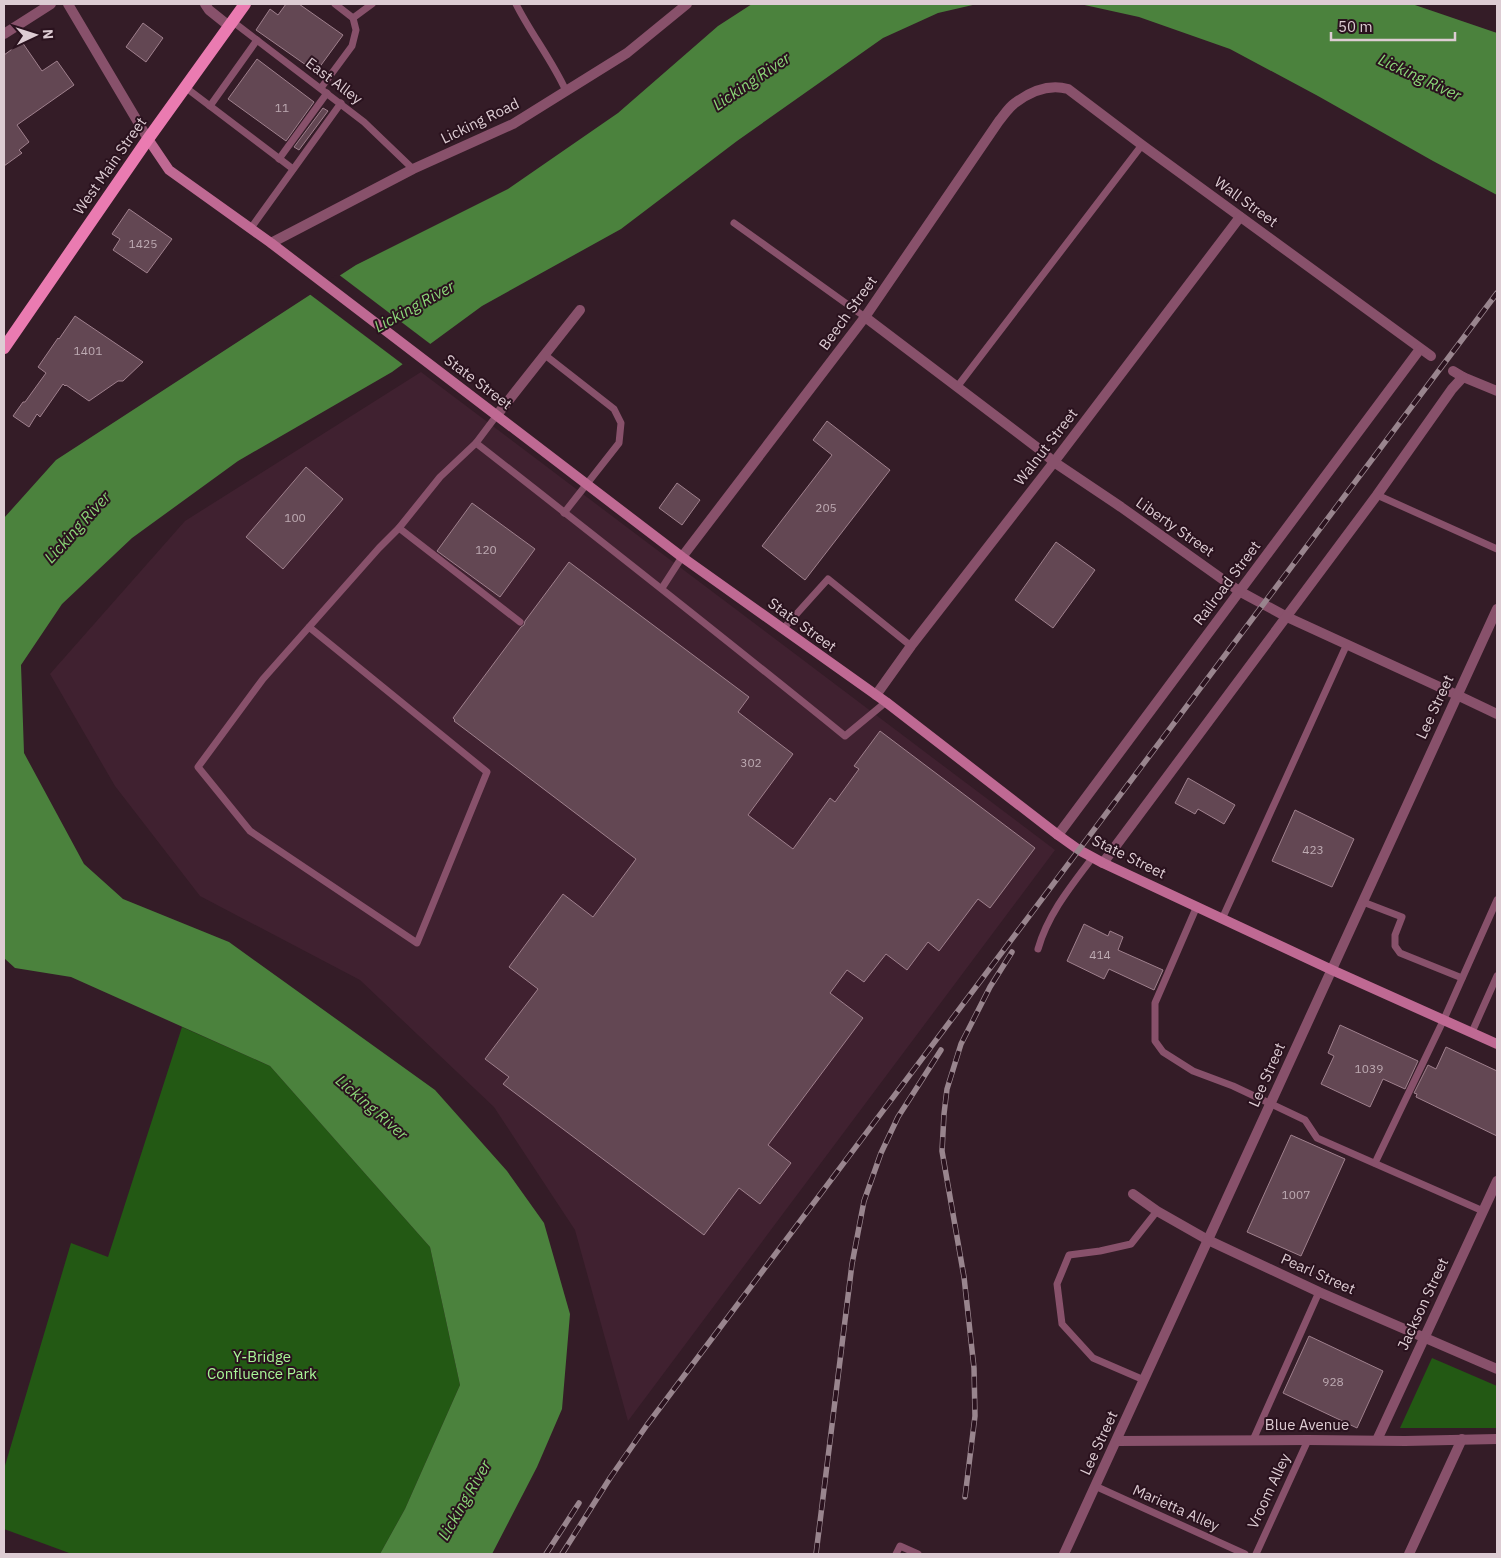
<svg xmlns="http://www.w3.org/2000/svg" width="1501" height="1558" viewBox="0 0 1501 1558" font-family="'IBM Plex Sans',sans-serif">
<style>
.built{fill:#402130}
.green{fill:#235914}
.water{fill:#4b823d}
.pier{fill:#341c27}
.building{fill:#634753;stroke:#9f808d}
.lines{fill:none;stroke-linecap:round;stroke-linejoin:round}
.service{stroke:#88516b;stroke-width:7}
.minor{stroke:#88516b;stroke-width:10}
.tertiary{stroke:#88516b;stroke-width:10}
.secondary{stroke:#bf6993;stroke-width:10}
.primary{stroke:#ea7bb1;stroke-width:12}
.rail-casing{stroke:#99858e;stroke-width:5.5}
.rail{stroke:#2a121e;stroke-width:4;stroke-dasharray:11;stroke-linecap:butt}
.labels{text-anchor:middle;stroke-width:4;stroke-linejoin:round;paint-order:stroke}
.number-label{font-size:12px;fill:#beabb3}
.street-label{font-size:15px;fill:#ddccd3;stroke:#2a121e}
.park-label{font-size:15px;fill:#a9f697;stroke:#2a121e}
.water-label{font-size:16px;font-style:italic;fill:#8bd678;stroke:#2a121e}
</style>
<rect width="100%" height="100%" fill="#341c27"/>
<!-- built -->
<path class="built" d="M421 372 1055 850 628 1421 575 1230 494 1107 360 980 200 896 115 786 50 674 185 521Z"/>
<!-- green -->
<g class="green">
<path d="M182 1027 270 1066 430 1247 460 1385 405 1509 380 1554H72L4 1529V1469L71 1243 108 1257Z"/>
<path d="M1432 1358 1497 1386V1428H1400Z"/>
</g>
<!-- water -->
<g class="water">
<path d="M752 4H977L938 13 883 38 737 141 621 229 482 306 392 372 238 461 132 538 62 604 21 665 24 753 84 864 123 899 229 942 435 1090 507 1171 544 1223 570 1314 562 1409 537 1467 492 1554H380L405 1509 460 1385 430 1247 270 1066 71 977 15 968 4 958V518L56 460 356 265 508 189 618 113 718 26Z"/>
<path d="M1080 4H1412L1497 33V195L1433 161 1318 96 1230 49 1139 17Z"/>
</g>
<!-- pier -->
<path class="pier" d="M338 274 433 346 405 366 308 293Z"/>
<!-- building -->
<g class="building">
<path d="M286 4H299L343 35 316 72 256 30 270 9 278 15Z"/>
<path d="M143 23 163 38 146 62 126 47Z"/>
<path d="M22 42 42 71 57 61 74 85 17 125 29 142 19 150 22 153 4 166V55Z"/>
<path d="M257 59 314 102 286 141 228 99Z"/>
<path d="M323 108 328 111 299 150 294 147Z"/>
<path d="M129 209 172 239 147 273 113 250 120 239 112 234Z"/>
<path d="M75 316 143 362 123 381H118L89 401 66 385 65 386 63 384 40 417 37 414 29 427 13 416 23 402H25L46 373 38 367 58 338 59 339Z"/>
<path d="M827 421 890 470 805 580 762 546 832 455 813 440Z"/>
<path d="M306 467 343 499 283 569 246 537Z"/>
<path d="M677 483 700 500 682 525 659 508Z"/>
<path d="M472 503 535 549 500 597 437 551Z"/>
<path d="M1056 542 1095 570 1053 628 1015 600Z"/>
<path d="M569 562 749 697 738 712 793 754 748 815 793 849 830 798 835 802 859 769 854 766 880 731 1035 848 990 908 978 899 939 951 928 942 907 970 886 954 864 982 847 970 830 993 863 1018 768 1145 791 1163 760 1204 739 1188 704 1235 503 1084 509 1077 485 1059 538 989 509 967 563 894 593 917 636 859 454 721 455 720 453 718 521 627 524 625 525 621Z"/>
<path d="M1188 778 1235 805 1224 824 1198 809 1195 814 1175 803Z"/>
<path d="M1295 810 1354 839 1332 887 1272 861Z"/>
<path d="M1084 924 1108 936 1110 931 1123 937 1118 950 1163 970 1154 990 1109 969 1104 979 1067 961Z"/>
<path d="M1340 1025 1418 1061 1405 1089 1383 1079 1370 1107 1321 1084 1334 1056 1328 1053Z"/>
<path d="M1446 1047 1497 1071V1136L1416 1097 1417 1094 1414 1093 1428 1065 1436 1069Z"/>
<path d="M1291 1135 1345 1159 1301 1256 1247 1232Z"/>
<path d="M1309 1336 1383 1371 1357 1428 1283 1393Z"/>
</g>
<g class="lines">
<!-- service -->
<g class="service">
<path d="M516 4C531 34 552 60 566 91"/>
<path d="M353 18 372 4"/>
<path d="M232 21 364 122 413 169"/>
<path d="M185 87 293 169"/>
<path d="M321 88 352 46 356 30 353 18 335 4"/>
<path d="M210 106 257 40"/>
<path d="M279 159 327 93"/>
<path d="M734 223 865 317"/>
<path d="M251 228 341 103"/>
<path d="M545 355 614 409 621 423 619 443 564 513"/>
<path d="M957 387 1142 145"/>
<path d="M497 415 476 443C600 540 723 637 845 736L886 702"/>
<path d="M1377 495 1497 549"/>
<path d="M399 528 520 622"/>
<path d="M662 588 682 557"/>
<path d="M309 627 487 772 417 943 250 831 198 767 263 679 379 548 399 528 440 477 476 443"/>
<path d="M783 629 828 579 911 646"/>
<path d="M1363 902 1402 917 1395 935V946L1400 953 1462 978"/>
<path d="M1197 906 1155 1003V1041L1163 1052 1193 1071 1233 1086 1305 1120 1317 1138 1483 1211"/>
<path d="M1222 919 1347 644"/>
<path d="M1038 949C1048 914 1071 886 1093 857"/>
<path d="M1472 1032 1497 976"/>
<path d="M1375 1163 1444 1019 1497 900"/>
<path d="M1144 1380 1093 1358 1062 1324 1057 1284 1069 1255 1100 1251 1131 1244 1157 1211"/>
<path d="M1253 1440 1319 1292"/>
<path d="M1095 1486 1245 1554"/>
<path d="M896 1554 900 1546 918 1554"/>
<path d="M1256 1554 1308 1440"/>
</g>
<!-- minor -->
<g class="minor">
<path d="M205 4 209 10 229 26"/>
<path d="M865 317 1039 449 1054 462 1121 507 1239 591 1287 617 1457 695"/>
<path d="M1453 371 1463 377 1497 391"/>
<path d="M497 415 580 310"/>
<path d="M682 557 865 317 999 121C1004 115 1009 107 1015 103 1031 91 1050 84 1068 89L1142 145 1431 356"/>
<path d="M876 695 911 646 1054 462 1240 217"/>
<path d="M1058 835 1420 349"/>
<path d="M1103 863 1377 495 1452 389 1463 377"/>
<path d="M1133 1194 1157 1211 1208 1240 1319 1292 1497 1369"/>
<path d="M1377 1440 1497 1181"/>
<path d="M1117 1441 1308 1440 1405 1441 1497 1439"/>
<path d="M1409 1554 1462 1439"/>
</g>
<!-- tertiary -->
<g class="tertiary">
<path d="M68 4 148 139"/>
<path d="M4 34 51 4"/>
<path d="M271 243 413 169 513 124 627 53 687 4"/>
<path d="M1457 695 1497 714"/>
<path d="M1064 1554 1497 609"/>
</g>
<!-- secondary -->
<path class="secondary" d="M148 139 169 170 271 243 682 557 886 702 1058 835 1079 850 1103 863 1332 970 1497 1044"/>
<!-- primary -->
<path class="primary" d="M4 348 148 139 245 4"/>
<defs>
<g id="rail">
<path d="M965 1497 975 1416 974 1368 964 1277 942 1151 944 1114 947 1089 961 1044 990 987 1012 952"/>
<path d="M546 1554 579 1503"/>
<path d="M562 1554 610 1478 647 1425 1497 293"/>
<path d="M816 1554 852 1264 864 1201 881 1153 898 1117 941 1050"/>
</g>
</defs>
<!-- rail casing -->
<use href="#rail" class="rail-casing"/>
<!-- rail -->
<use href="#rail" class="rail"/>
</g>
<g class="labels">
<!-- number labels -->
<g class="number-label">
<text x="282" y="112">11</text>
<text x="143" y="248">1425</text>
<text x="88" y="355">1401</text>
<text x="826" y="512">205</text>
<text x="295" y="522">100</text>
<text x="486" y="554">120</text>
<text x="751" y="767">302</text>
<text x="1313" y="854">423</text>
<text x="1100" y="959">414</text>
<text x="1369" y="1073">1039</text>
<text x="1296" y="1199">1007</text>
<text x="1333" y="1386">928</text>
</g>
<!-- street labels -->
<g class="street-label">
<text transform="translate(334 81) rotate(37)" y="5">East Alley</text>
<text transform="translate(480 121) rotate(-26)" y="5">Licking Road</text>
<text transform="translate(110 166) rotate(-55)" y="5">West Main Street</text>
<text transform="translate(1246 202) rotate(36)" y="5">Wall Street</text>
<text transform="translate(848 313) rotate(-54)" y="5">Beech Street</text>
<text transform="translate(478 382) rotate(37)" y="5">State Street</text>
<text transform="translate(1046 447) rotate(-52)" y="5">Walnut Street</text>
<text transform="translate(1175 527) rotate(35)" y="5">Liberty Street</text>
<text transform="translate(1227 583) rotate(-53)" y="5">Railroad Street</text>
<text transform="translate(802 625) rotate(36)" y="5">State Street</text>
<text transform="translate(1435 707) rotate(-65)" y="5">Lee Street</text>
<text transform="translate(1129 857) rotate(26)" y="5">State Street</text>
<text transform="translate(1267 1075) rotate(-66)" y="5">Lee Street</text>
<text transform="translate(1318 1274) rotate(24)" y="5">Pearl Street</text>
<text transform="translate(1423 1304) rotate(-65)" y="5">Jackson Street</text>
<text x="1307" y="1430">Blue Avenue</text>
<text transform="translate(1099 1443) rotate(-65)" y="5">Lee Street</text>
<text transform="translate(1269 1491) rotate(-65)" y="5">Vroom Alley</text>
<text transform="translate(1176 1508) rotate(24)" y="5">Marietta Alley</text>
</g>
<!-- park labels -->
<g class="park-label">
<text x="262" y="1362">Y-Bridge<tspan x="262" dy="17">Confluence Park</tspan></text>
</g>
<!-- water labels -->
<g class="water-label">
<text transform="translate(1420 77) rotate(25)" y="6">Licking River</text>
<text transform="translate(751 81) rotate(-34)" y="6">Licking River</text>
<text transform="translate(414 306) rotate(-29)" y="6">Licking River</text>
<text transform="translate(77 527) rotate(-48)" y="6">Licking River</text>
<text transform="translate(372 1107) rotate(41)" y="6">Licking River</text>
<text transform="translate(464 1500) rotate(-60)" y="6">Licking River</text>
</g>
</g>
<!-- border -->
<rect width="1501" height="1558" fill="none" stroke="#ddccd3" stroke-width="10"/>
<!-- north arrow -->
<g transform="translate(35 35) rotate(86)" stroke="#2a121e" stroke-width="4" paint-order="stroke">
<path d="M0-4L9 19L0 12L-9 19Z" fill="#ddccd3"/>
<text y="-8" font-size="14" font-weight="bold" text-anchor="middle" fill="#ddccd3">N</text>
</g>
<!-- scale -->
<path d="M1331 32v8h124v-8" fill="none" stroke="#ddccd3" stroke-width="2.5"/>
<text x="1338" y="32" font-size="15" fill="#ddccd3" stroke="#2a121e" stroke-width="4" paint-order="stroke">50 m</text>
</svg>
